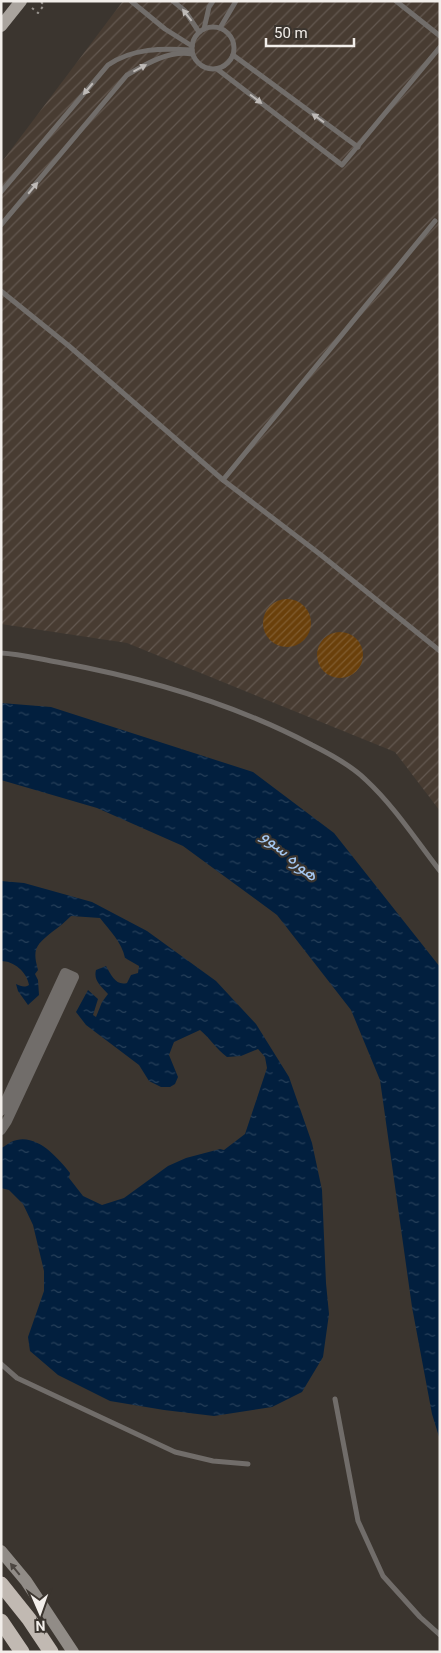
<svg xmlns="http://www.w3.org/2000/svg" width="441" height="1653" viewBox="0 0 441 1653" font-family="Roboto,Vazirmatn,sans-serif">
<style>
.industrial{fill:url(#industrial-furrows)}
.water{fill:url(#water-ripples)}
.building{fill:url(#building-hatch)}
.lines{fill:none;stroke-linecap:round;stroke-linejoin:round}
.path{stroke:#98938e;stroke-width:2;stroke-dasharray:2.5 4;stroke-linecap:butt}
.lane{stroke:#716d6a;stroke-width:5}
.street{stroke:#716d6a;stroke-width:10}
.secondary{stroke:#918c87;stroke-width:12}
.primary{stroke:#aaa49e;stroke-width:12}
.highway{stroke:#c1b9b2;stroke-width:15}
.oneway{fill:#bebab7}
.oneway2{fill:#4c4641}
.labels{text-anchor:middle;stroke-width:4.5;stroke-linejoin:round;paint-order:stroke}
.water-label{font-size:18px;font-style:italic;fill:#a5c8f1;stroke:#3b352f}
</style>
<defs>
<pattern id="industrial-furrows" width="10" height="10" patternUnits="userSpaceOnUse" patternTransform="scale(1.25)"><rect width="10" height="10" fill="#483c32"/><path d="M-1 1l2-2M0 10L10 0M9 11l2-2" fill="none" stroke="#635850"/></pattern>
<pattern id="water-ripples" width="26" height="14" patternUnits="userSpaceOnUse" patternTransform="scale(1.25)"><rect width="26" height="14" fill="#021f3e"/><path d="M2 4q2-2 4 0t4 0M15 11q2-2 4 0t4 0" fill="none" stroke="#27405a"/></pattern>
<pattern id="building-hatch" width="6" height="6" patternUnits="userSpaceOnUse" patternTransform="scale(1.25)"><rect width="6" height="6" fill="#6a400b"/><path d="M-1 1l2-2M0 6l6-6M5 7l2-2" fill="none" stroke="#805c2f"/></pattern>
</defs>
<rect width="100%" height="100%" fill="#3b352f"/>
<!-- industrial -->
<path class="industrial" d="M123 1H440V811L395 752 127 643 1 624V163Z"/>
<!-- water -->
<g class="water">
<path d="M1 703 51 707 253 772 334 833 440 967V1440L432 1414 412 1307 380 1080 351 1010 277 915 183 846 97 808 1 780Z"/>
<path d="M1 881 24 883 92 902 147 931 216 981 256 1024 289 1077 312 1143 322 1190 326 1283 329 1314 323 1357 302 1392 272 1407 214 1416 164 1410 110 1401 58 1375 30 1351 28 1337 44 1291V1271L33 1225 23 1204 9 1190 1 1188V1148C4 1147 7 1144 11 1142 35 1131 57 1157 70 1173L69 1178 83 1196 102 1205 124 1198 168 1166 186 1158 220 1149 224 1150 245 1134 267 1068 265 1057 258 1049 241 1056 227 1057C216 1049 210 1038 200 1030L174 1042 169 1055 178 1077 175 1084 170 1087H161L149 1081 139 1065 86 1025 76 1012 88 990 98 999 93 1015 96 1017 102 1002 108 994C102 987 93 981 96 970L106 966C111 975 116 986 127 983L131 975 138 973 139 966 125 958C122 942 109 930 100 918L71 916C65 922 59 927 52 932 36 945 32 949 38 970L35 974 38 980 39 995 28 1005 18 991 16 984C21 986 24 988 29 985 27 972 14 961 1 961Z"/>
</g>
<!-- building -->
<g class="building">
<circle cx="287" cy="623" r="24"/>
<circle cx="340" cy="655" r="23"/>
</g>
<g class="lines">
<!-- path -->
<path class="path" d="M32 8 38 13 44 5 40 1"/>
<!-- lane -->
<g class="lane">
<path d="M131 1 165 29 192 46"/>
<path d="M173 1 185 11 199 32"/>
<path d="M396 1 440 36"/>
<circle cx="213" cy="48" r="21"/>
<path d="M220 28 236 1"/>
<path d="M204 29 209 7 213 1"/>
<path d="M233 55 358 147"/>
<path d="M217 69 342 165 440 47"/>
<path d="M1 192 108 65C133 48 162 48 192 50"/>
<path d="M1 225 127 75C146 64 169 50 192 54"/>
<path d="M1 291 69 346 223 480 321 555 440 651"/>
<path d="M223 480 435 221"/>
<path d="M1 653C20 654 39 659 57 662 145 678 233 703 312 745 330 754 351 765 366 780 394 806 416 840 440 871"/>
<path d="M1 1364 17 1378 175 1452 213 1461 248 1464"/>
<path d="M335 1399 358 1521 383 1576 420 1617 440 1635"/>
</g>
<!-- street -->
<path class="street" d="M1 1111 65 973 74 977 7 1121 1 1130"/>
<!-- secondary -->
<path class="secondary" d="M1 1551 26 1581 73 1652"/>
<!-- primary -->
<path class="primary" d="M1 26 21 1"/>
<!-- highway -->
<g class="highway">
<path d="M1 1584 29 1619 51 1652"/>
<path d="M1 1621 22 1652"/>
</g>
</g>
<!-- one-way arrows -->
<defs><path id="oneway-solid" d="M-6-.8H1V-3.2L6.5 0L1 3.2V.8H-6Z" transform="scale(1.25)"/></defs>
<g class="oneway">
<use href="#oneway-solid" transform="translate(187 15) rotate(-128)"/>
<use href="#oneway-solid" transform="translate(140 68) rotate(-28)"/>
<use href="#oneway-solid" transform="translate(88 89) rotate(130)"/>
<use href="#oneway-solid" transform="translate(256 99) rotate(37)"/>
<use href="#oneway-solid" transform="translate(318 118) rotate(-144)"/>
<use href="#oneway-solid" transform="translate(33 188) rotate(-50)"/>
</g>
<use class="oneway2" href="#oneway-solid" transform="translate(15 1569) rotate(-129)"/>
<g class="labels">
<!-- water labels -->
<g class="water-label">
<text transform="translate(290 855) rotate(41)" y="6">هوره سوو</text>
</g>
</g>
<!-- border -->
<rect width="441" height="1653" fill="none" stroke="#f2eeea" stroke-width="5"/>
<!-- north arrow -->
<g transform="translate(40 1613) rotate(178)" stroke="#3b352f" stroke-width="4" paint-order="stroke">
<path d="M0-4L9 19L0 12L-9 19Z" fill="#f2eeea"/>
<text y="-8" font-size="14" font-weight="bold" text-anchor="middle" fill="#f2eeea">N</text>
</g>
<!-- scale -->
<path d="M266 38v8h88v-8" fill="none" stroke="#f2eeea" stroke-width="2.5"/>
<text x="274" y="38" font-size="15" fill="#f2eeea" stroke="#3b352f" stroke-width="4" paint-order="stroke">50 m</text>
</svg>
